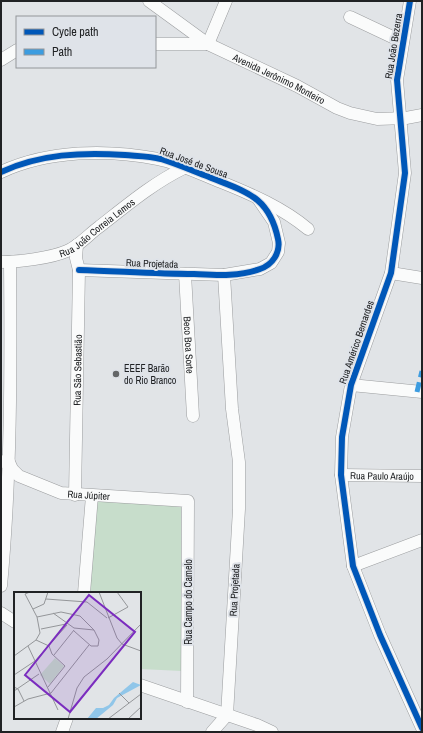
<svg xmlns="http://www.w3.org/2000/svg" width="423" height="733" viewBox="0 0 423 733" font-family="'Archivo Narrow',sans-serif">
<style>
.green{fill:#c7ddcb}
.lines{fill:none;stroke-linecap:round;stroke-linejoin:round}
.minor-casing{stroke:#9b9d9f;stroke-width:13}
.minor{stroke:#fafbfb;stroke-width:12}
.quiet{stroke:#3c9ce0;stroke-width:5;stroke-dasharray:10 5;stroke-linecap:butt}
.cycleway-casing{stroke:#dfe3e9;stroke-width:8}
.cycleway{stroke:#0057b8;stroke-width:6}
.poi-dot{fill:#646668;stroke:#dfe3e9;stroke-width:1.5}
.labels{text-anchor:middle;stroke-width:4;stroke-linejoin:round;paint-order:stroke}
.street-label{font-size:10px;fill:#202224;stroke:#dfe3e9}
.poi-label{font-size:10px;fill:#202224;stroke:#dfe3e9;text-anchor:start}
.inset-road{fill:none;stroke:#949699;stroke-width:1}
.view{fill:#7b2cbf;fill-opacity:0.15;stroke:#7b2cbf;stroke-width:2}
.inset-edge{fill:none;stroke:#202224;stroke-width:2}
</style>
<rect width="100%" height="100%" fill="#e1e4e7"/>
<!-- green -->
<path class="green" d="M94 501 181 505 182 671 140 669V593H90Z"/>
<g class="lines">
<defs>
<g id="minor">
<path id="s1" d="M149 1 208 44 297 86 337 108 350 113 377 119 406 118 422 115"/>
<path d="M410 1 397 80 405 173 391 273 351 385 342 437 341 475 353 566 380 635 422 728"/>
<path d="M350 17 403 42"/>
<path d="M155 44H208"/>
<path d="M208 44 226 1"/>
<path d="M1 60 17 50"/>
<path d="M1 172C48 150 107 149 158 159 179 163 201 174 221 182 251 194 283 208 308 229"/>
<path id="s2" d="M1 262C18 262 51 258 67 251 79 246 88 235 99 227 126 206 153 183 184 168"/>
<path d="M79 270 224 275 260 269 271 263 278 252 279 243 274 222 259 200"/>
<path d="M391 273 422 278"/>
<path id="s3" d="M185 274 193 416"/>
<path d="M224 275 232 409 239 462V509L227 715"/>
<path d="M351 385 422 392"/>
<path id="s4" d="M1 462 8 460 12 469 19 476 61 493 188 501 187 702"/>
<path id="s5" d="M341 475 422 476"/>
<path id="s6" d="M75 495 79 270 76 258 77 245"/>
<path d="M353 566 422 540"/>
<path d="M1 586C11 478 11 370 10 262"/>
<path d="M84 593 92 496"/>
<path d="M1 613 15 622"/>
<path d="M140 685 257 725 272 732"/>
<path d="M62 732 67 718"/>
<path d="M212 732 227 715"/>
</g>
</defs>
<!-- minor casing -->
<use href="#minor" class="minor-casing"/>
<!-- minor -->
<use href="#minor" class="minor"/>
<!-- quiet -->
<path class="quiet" d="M417 392 422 371"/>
<defs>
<g id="cycleway">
<path d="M410 1 397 80 405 173 391 273 351 385 342 437 341 475 353 566 380 635 422 728"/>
<path d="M1 172C40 154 82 152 125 155 137 156 150 156 161 159 177 164 193 171 209 177 246 192 269 196 278 239 281 253 272 265 260 269 239 277 215 275 194 274 155 274 117 271 79 270"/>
</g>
</defs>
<!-- cycleway casing -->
<use href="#cycleway" class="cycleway-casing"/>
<!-- cycleway -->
<use href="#cycleway" class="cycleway"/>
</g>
<!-- markers -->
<circle class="poi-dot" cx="116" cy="374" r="4"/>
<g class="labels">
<!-- street labels -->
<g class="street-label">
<text transform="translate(393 46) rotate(-81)" y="4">Rua João Bezerra</text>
<text dy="4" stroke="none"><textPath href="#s1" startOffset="152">Avenida Jerônimo Monteiro</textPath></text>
<text transform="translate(194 162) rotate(20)" y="4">Rua José de Sousa</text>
<text dy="4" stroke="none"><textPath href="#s2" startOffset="105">Rua João Correia Lemos</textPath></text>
<text transform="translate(152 263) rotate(2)" y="4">Rua Projetada</text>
<text transform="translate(356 342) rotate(-71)" y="4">Rua Américo Bernardes</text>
<text dy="4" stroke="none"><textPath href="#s3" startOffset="71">Beco Boa Sorte</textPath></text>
<text dy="4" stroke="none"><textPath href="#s6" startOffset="125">Rua São Sebastião</textPath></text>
<text dy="4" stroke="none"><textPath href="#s5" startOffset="41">Rua Paulo Araújo</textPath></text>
<text dy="4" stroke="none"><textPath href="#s4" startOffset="100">Rua Júpiter</textPath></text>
<text transform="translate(234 590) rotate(-87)" y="4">Rua Projetada</text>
<text transform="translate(188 602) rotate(-90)" y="4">Rua Campo do Camelo</text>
</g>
<!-- poi labels -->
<g class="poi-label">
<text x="124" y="372">EEEF Barão<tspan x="124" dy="12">do Rio Branco</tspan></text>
</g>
</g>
<!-- overview -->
<g transform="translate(14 592)">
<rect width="127" height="127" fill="#e1e4e7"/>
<path d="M41 66 50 74 36 92 26 83Z" fill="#c7ddcb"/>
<path d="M119 90 127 93 103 106 99 113 82 127H73L82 116H89L95 113 100 106Z" fill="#90c6e9"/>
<path class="inset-road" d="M85 0 103 46 108 52 127 59M32 7 73 10 93 26M19 17 30 12 34 0M39 21 60 36 80 38M23 25 47 20 66 24 80 38 85 48 84 54H77L60 39M94 26 114 15 103 0M27 37 52 32M22 48 35 54 38 62 51 74 34 95M14 54 44 118M40 63 60 38M0 64 22 48 26 41 23 25 11 2 16 0M0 83 21 69 53 33M0 95 4 97 10 109M0 99 25 82M37 101 75 53M105 101 115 111M0 115 14 107 37 101M54 127 63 96 70 85 93 67 127 32M94 127 127 102M114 127 127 115"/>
<path class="view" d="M75 3 121 40 56 120 11 83Z"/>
<rect width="127" height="127" class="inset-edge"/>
</g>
<!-- border -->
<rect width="423" height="733" fill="none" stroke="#202224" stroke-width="4"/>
<!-- legend -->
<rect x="16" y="16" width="140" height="52" fill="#dfe3e9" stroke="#93969a"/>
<rect x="24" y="29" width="20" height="6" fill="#0057b8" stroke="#93969a"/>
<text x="52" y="36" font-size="12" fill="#202224">Cycle path</text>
<rect x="24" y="49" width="20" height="6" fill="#3c9ce0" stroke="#93969a"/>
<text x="52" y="56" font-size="12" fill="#202224">Path</text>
</svg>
